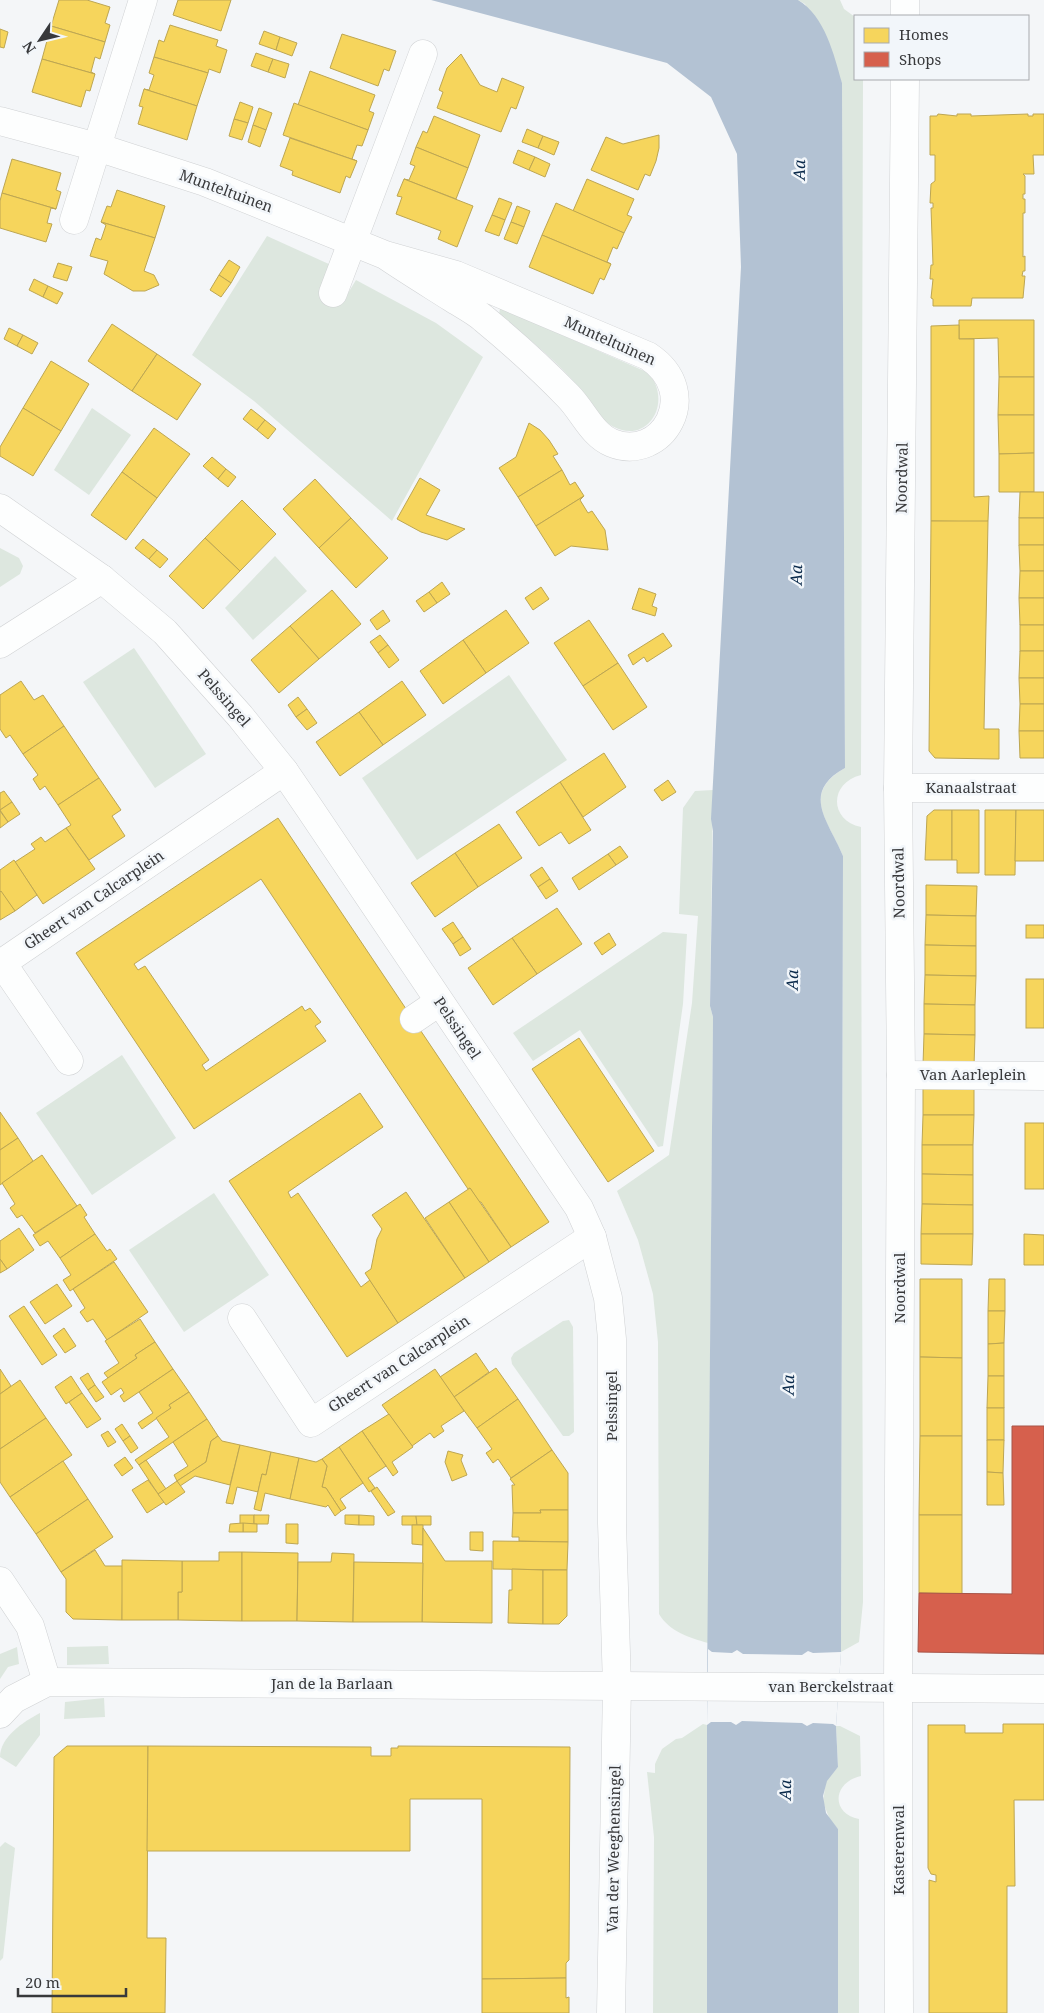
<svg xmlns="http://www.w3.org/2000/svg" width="1044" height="2013" viewBox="0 0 1044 2013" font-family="'Noto Serif',serif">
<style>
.green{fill:#dde7df}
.water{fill:#b3c2d3}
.pier{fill:#f4f6f8}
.homes{fill:#f6d55c;stroke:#bda652}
.shops{fill:#d6604d;stroke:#a75448}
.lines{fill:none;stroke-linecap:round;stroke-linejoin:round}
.minor-casing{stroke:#d0d2d4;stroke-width:29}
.minor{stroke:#fdfefe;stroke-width:28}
.labels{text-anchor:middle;stroke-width:5;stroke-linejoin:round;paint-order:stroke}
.street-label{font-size:15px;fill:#38393b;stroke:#f2f6fa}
.water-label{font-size:16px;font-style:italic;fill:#0a2a4b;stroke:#f2f6fa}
</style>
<rect width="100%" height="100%" fill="#f4f6f8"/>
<!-- green -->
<g class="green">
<path d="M798 0H840L844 9 855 17V79H863L861 775C829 783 829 820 861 827L863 1602 859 1642 841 1652 843 856C830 823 799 794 845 768L842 83 805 4Z"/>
<path d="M267 236 331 265 320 294 342 303 356 280 436 323 483 357 392 521 254 401 192 355Z"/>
<path d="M500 308 649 373C673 404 647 444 614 427 599 420 590 399 579 387 555 360 528 337 499 315Z"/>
<path d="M92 408 131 435 89 495 54 470Z"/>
<path d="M0 548 19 558 23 566 20 574 0 587Z"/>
<path d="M275 556 307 591 253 640 225 608Z"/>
<path d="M134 648 206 754 155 788 83 682Z"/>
<path d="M509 675 567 760 417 860 362 778Z"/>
<path d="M713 790 710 1006 713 1017 708 1643C688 1637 670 1632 659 1614L658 1342 653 1294 638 1240 617 1191 669 1155 692 1003 698 916 679 914 683 808 695 791Z"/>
<path d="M663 932 687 934 683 1004 663 1146 658 1147 580 1030 533 1061 513 1033Z"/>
<path d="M122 1055 176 1138 92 1195 36 1113Z"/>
<path d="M214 1193 269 1275 184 1332 129 1250Z"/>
<path d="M569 1320 573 1327 574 1432 569 1436H563L512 1364 511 1358 514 1353 563 1321Z"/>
<path d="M108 1646 109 1664 67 1665V1647Z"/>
<path d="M17 1647 19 1664 8 1667 0 1679V1654Z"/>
<path d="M104 1698 105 1717 64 1719 65 1702Z"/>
<path d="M40 1713V1735L16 1767 0 1757C0 1737 23 1722 40 1713Z"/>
<path d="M703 1724 707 1725 713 1787 712 2013H653L654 1837 647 1772 655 1773V1764L662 1749 676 1739 682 1738Z"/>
<path d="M836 1726H840L860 1736 861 1776C833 1782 830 1813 859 1819V2013H838V1829L830 1820 823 1802 826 1781 838 1767Z"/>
<path d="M5 1842 15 1848 3 1958 0 1961V1847Z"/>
</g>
<!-- water -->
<path class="water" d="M431 0H798C825 16 834 55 842 83L845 768C799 793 830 823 843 856L841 1652 836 1726 838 1767 827 1781 823 1796 826 1813 838 1829V2013H707V1686L713 1017 710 1006 713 831 711 819 741 267 737 154 711 97 667 63Z"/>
<!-- pier -->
<path class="pier" d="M708 1649 712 1652 732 1653 737 1650 743 1654 802 1655 808 1651 813 1653 841 1652 836 1726 833 1724 813 1723 807 1726 802 1723 742 1721 736 1725 731 1722H711L707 1725Z"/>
<!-- homes -->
<g class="homes">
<path d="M59 0H87L110 7 105 23 110 25 105 42 51 26Z"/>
<path d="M178 0H231L221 31 173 15Z"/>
<path d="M170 25 218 40 216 46 227 50 220 73 209 69 208 73 154 57 159 40 164 42Z"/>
<path d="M51 26 105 42 100 59 95 57 91 72 95 74 42 59Z"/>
<path d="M0 29 8 32 4 48 0 47Z"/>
<path d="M264 31 280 37 276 50 259 44Z"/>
<path d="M342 34 396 51 389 71 384 69 378 86 330 68Z"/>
<path d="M280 37 297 43 292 56 276 50Z"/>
<path d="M256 53 273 59 268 72 251 66Z"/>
<path d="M461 54 480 85 497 92 502 78 524 87 516 109 511 107 501 132 437 108 443 92 439 90 447 68Z"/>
<path d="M154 57 208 73 197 106 144 89 149 90 154 75 149 73Z"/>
<path d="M42 59 95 74 90 91 86 90 81 107 32 92Z"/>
<path d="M273 59 289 64 285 78 268 72Z"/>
<path d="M310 71 375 95 369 111 374 113 368 130 298 105Z"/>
<path d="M144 89 197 106 187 140 138 124 143 107 139 106Z"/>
<path d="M240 102 253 107 248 123 234 119Z"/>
<path d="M294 103 368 130 362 146 357 145 352 159 357 161 283 135Z"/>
<path d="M259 108 272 113 266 130 253 125Z"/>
<path d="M938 114 957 116V114H971V116L1028 114V116H1033V114H1044V155H1033L1034 174H1023L1025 176V194H1023V199H1025V213H1023V257L1025 256V271H1023L1022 276H1025L1023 298H972L971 306H933V299L931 298 933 279H930L931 265H933L931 208H933V203H930L931 184 935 181V155H930V116H937Z"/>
<path d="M434 116 480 135 468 168 416 147 423 131 427 133Z"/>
<path d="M234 119 248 123 242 140 229 136Z"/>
<path d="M253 125 266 130 260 147 248 142Z"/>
<path d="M527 129 543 136 538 148 522 142Z"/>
<path d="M659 135V148L656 161 650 176 645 174 638 190 591 170 606 137 623 144Z"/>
<path d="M543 136 559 142 554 155 538 148Z"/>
<path d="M290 138 357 161 350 178 346 176 340 193 292 175 293 171 280 166Z"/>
<path d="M416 147 468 168 456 199 404 179 409 180 415 166 410 164Z"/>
<path d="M518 150 535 157 529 170 513 163Z"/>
<path d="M535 157 550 164 545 177 529 170Z"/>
<path d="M12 159 61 173 56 190 61 192 56 209 2 193Z"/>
<path d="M404 179 473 206 457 247 438 239 441 231 396 214 402 197 397 196Z"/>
<path d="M587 179 634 199 627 215 632 217 624 233 573 211Z"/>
<path d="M117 190 165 206 155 238 101 222 107 206 111 207Z"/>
<path d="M2 193 56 209 51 208 47 223 52 224 46 242 0 228V201Z"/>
<path d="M499 198 512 203 505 220 492 215Z"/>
<path d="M556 203 624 233 617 249 613 247 607 262 611 264 542 235Z"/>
<path d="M517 206 530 211 524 227 511 222Z"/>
<path d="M492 215 505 220 499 236 485 231Z"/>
<path d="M101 222 155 238 144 271 154 275 159 285 145 291H133L104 274 108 261 90 256 96 238 101 240 106 225Z"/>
<path d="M511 222 524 227 517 244 504 239Z"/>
<path d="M542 235 611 264 604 280 600 278 593 294 529 267Z"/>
<path d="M229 260 240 267 231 283 219 275Z"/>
<path d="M58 263 72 267 67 281 53 277Z"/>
<path d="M219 275 231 283 221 297 210 290Z"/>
<path d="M34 279 48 286 43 297 29 290Z"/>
<path d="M48 286 63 293 57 304 43 297Z"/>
<path d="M959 320H1034V377H999L998 338 959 339Z"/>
<path d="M112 324 157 354 132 391 88 361Z"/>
<path d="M959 325V339H974V497L989 496 988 521 986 522 931 521V326Z"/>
<path d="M9 328 23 335 17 346 4 339Z"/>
<path d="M23 335 38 343 32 354 17 346Z"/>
<path d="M157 354 201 384 177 420 132 391Z"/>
<path d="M51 361 89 384 61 431 23 408Z"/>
<path d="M999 377H1034V415H998Z"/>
<path d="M23 408 61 431 33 476 0 456V447Z"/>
<path d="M251 409 265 420 257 430 243 419Z"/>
<path d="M998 415H1034V453L999 454Z"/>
<path d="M265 420 276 429 268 439 257 430Z"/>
<path d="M529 423 540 430 549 440 558 454 553 456 562 470 518 497 499 468 516 457Z"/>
<path d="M154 428 190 454 157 498 122 472Z"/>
<path d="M1034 453V492H999V454Z"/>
<path d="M212 457 226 469 218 479 203 466Z"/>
<path d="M226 469 236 477 228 487 218 479Z"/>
<path d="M562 470 570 485 575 482 584 496 536 526 518 497Z"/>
<path d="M122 472 157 498 126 540 91 515Z"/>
<path d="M420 478 440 490 426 515 465 529 447 540 421 532 397 519Z"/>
<path d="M315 479 351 518 319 548 283 509Z"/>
<path d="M1020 492H1044V518H1019Z"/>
<path d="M584 496 580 500 588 513 592 511 605 530 608 550 571 546 555 556 536 526Z"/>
<path d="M242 500 276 534 240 571 205 538Z"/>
<path d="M351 518 388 558 356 588 319 548Z"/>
<rect x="1019" y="518" width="25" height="27"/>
<path d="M931 521H988L984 729H999V759L935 758 929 751Z"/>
<path d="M205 538 240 571 203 609 169 576Z"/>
<path d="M143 539 157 550 149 559 135 548Z"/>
<path d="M1019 545H1044V571H1020Z"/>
<path d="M157 550 168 559 160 568 149 559Z"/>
<path d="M1020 571H1044V598H1019Z"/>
<path d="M442 582 450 594 437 603 429 592Z"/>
<path d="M541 587 549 599 533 610 525 598Z"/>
<path d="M639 588 656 594 652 606 657 608 655 616 632 609Z"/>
<path d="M332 590 361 624 319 659 290 626Z"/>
<path d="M429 592 437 603 424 612 416 601Z"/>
<path d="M1019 598H1044V625H1020Z"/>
<path d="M383 610 390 621 377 630 370 620Z"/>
<path d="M506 610 529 643 486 673 463 640Z"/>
<path d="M589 620 618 663 583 686 554 643Z"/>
<rect x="1020" y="625" width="24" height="26"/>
<path d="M290 626 319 659 279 693 251 660Z"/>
<path d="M663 633 672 646 647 662 644 657 633 665 628 655Z"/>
<path d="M380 635 388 645 378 653 370 642Z"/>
<path d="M463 640 486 673 443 704 420 671Z"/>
<path d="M388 645 399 660 389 668 378 653Z"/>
<path d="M1020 651H1044V678H1019Z"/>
<path d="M618 663 647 707 613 730 583 686Z"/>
<path d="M1019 678H1044V704H1020Z"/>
<path d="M21 681 34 700 43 695 64 726 23 754 10 735 6 738 0 729V695Z"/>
<path d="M402 681 426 715 383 745 359 712Z"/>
<path d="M298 697 307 709 296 717 288 705Z"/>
<path d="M1020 704H1044V731H1019Z"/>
<path d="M307 709 317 723 307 730 296 717Z"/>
<path d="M359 712 383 745 340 776 316 742Z"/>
<path d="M64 726 99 778 58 805 45 786 40 790 33 779 38 775 23 754Z"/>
<path d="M1019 731H1044V758H1020Z"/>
<path d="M604 753 626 787 583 817 560 782Z"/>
<path d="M99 778 121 810 112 816 125 836 89 860 66 828 71 825 58 805Z"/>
<path d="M668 780 676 792 662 801 654 790Z"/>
<path d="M560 782 591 830 569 844 561 832 539 846 516 812Z"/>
<path d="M4 791 12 802 0 810V793Z"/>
<path d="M12 802 20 814 8 822 0 810Z"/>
<path d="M934 810H952V860H925L927 816Z"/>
<path d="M952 810H979V873H957V860H952Z"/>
<path d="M985 810H1016L1015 875H985Z"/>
<path d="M1016 810H1044V861H1015Z"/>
<path d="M0 811 8 822 0 828Z"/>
<path d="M278 818 549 1222 511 1247 481 1202H479L470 1188 468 1189 261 879 134 964 138 970 145 966 209 1060 202 1065 206 1071 302 1006 305 1011 310 1008 321 1022 315 1026 326 1041 194 1129 76 953Z"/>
<path d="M499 824 522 858 478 887 455 853Z"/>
<path d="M66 828 95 869 43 904 15 862 35 849 31 844 41 837 45 842Z"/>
<path d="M620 846 628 857 616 865 608 854Z"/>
<path d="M455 853 478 887 435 917 411 883Z"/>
<path d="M608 854 616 865 579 890 572 878Z"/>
<path d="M14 860 37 895 15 911 0 892V870Z"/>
<path d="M542 867 550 879 538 887 530 875Z"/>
<path d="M550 879 558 891 546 899 538 887Z"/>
<path d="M926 885 977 886 976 916 926 915Z"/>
<path d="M1 891 15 911 0 920V892Z"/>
<path d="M557 908 582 944 537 974 512 938Z"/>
<path d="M926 915 976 916V946L925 945Z"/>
<path d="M453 922 463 937 453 944 442 929Z"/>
<rect x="1026" y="925" width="18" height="13"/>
<path d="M609 933 616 945 602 955 594 943Z"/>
<path d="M463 937 471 949 460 956 453 944Z"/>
<path d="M512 938 537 974 493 1005 468 968Z"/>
<path d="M925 945 976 946V976L925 975Z"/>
<path d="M925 975 976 976 975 1005 924 1004Z"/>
<rect x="1026" y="979" width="18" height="49"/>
<path d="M924 1004 975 1005V1035L924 1034Z"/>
<path d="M924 1034 975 1035 974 1066 923 1065Z"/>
<path d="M579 1038 654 1151 608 1182 532 1069Z"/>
<path d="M923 1084 974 1085V1115H923Z"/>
<path d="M360 1093 383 1127 288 1192 291 1198 298 1193 361 1287 370 1280 398 1323 347 1357 229 1181Z"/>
<path d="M0 1112 18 1138 0 1150Z"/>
<path d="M923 1115H974L973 1145H922Z"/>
<rect x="1025" y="1123" width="19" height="66"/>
<path d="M18 1138 33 1161 0 1185V1150Z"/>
<path d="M922 1145H973V1175L922 1174Z"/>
<path d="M42 1155 77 1206 35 1233 22 1215 17 1218 10 1208 15 1204 2 1183Z"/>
<path d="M922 1174 973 1175V1205L922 1204Z"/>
<path d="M470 1188 511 1247 489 1262 449 1202Z"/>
<path d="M406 1192 465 1278 398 1323 365 1273 371 1269 377 1239 382 1229 372 1215Z"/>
<path d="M449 1202 489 1262 465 1278 425 1218Z"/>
<path d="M80 1204 87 1215 84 1217 95 1234 60 1258 48 1241 40 1246 33 1235Z"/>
<path d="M922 1204 973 1205V1234H921Z"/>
<path d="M19 1228 34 1250 7 1269 0 1259V1241Z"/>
<path d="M95 1234 107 1251 110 1249 117 1259 70 1291 63 1280 71 1275 60 1258Z"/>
<path d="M921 1234H973L972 1265 921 1264Z"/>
<path d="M1024 1234 1044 1235V1265H1024Z"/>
<path d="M0 1259 7 1269 0 1273Z"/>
<path d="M114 1262 148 1312 107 1340 93 1319 87 1322 80 1312 85 1308 73 1289Z"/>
<path d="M920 1279H962V1358L920 1357Z"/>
<path d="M989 1279H1005V1311H988Z"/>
<path d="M57 1284 72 1306 45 1324 30 1302Z"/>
<path d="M24 1306 57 1355 42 1365 9 1316Z"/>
<path d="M988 1311H1005L1004 1343 988 1344Z"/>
<path d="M140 1319 155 1342 135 1355 137 1358 108 1378 104 1373 119 1363 105 1341Z"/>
<path d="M64 1328 76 1346 65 1353 53 1336Z"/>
<path d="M155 1342 173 1369 124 1402 120 1396 124 1393 121 1388 111 1395 102 1382 137 1358 135 1355Z"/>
<path d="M1004 1343V1376H988V1344Z"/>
<path d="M476 1353 489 1372 454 1397 440 1377Z"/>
<path d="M920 1357 962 1358V1436H920Z"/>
<path d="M496 1368 518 1399 477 1428 454 1397Z"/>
<path d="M0 1369 11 1386 0 1394Z"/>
<path d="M173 1369 189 1392 169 1405 171 1408 142 1429 138 1423 153 1413 139 1392Z"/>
<path d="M435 1369 464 1411 441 1426 444 1431 434 1438 430 1433 412 1446 382 1405Z"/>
<path d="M88 1373 95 1385 88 1390 80 1378Z"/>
<path d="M71 1376 82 1393 66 1404 55 1387Z"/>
<path d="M988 1376H1004V1408H987Z"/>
<path d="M20 1380 46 1418 0 1449V1394Z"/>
<path d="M95 1385 104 1397 96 1402 88 1390Z"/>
<path d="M189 1392 207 1419 139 1465 135 1460 169 1437 156 1418 171 1408 169 1405Z"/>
<path d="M82 1393 101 1419 87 1428 69 1402Z"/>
<path d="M518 1399 552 1450 511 1478 498 1459 493 1463 486 1453 492 1449 477 1428Z"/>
<rect x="987" y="1408" width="17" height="32"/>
<path d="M389 1414 413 1447 392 1462 398 1472 393 1476 362 1431Z"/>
<path d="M46 1418 72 1455 10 1497 0 1482V1449Z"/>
<path d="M207 1419 218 1436 211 1441 206 1462 177 1481 174 1475 188 1466 173 1442Z"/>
<path d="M122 1424 130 1436 123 1441 115 1429Z"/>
<path d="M108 1431 116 1442 108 1447 101 1435Z"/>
<path d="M362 1431 386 1466 368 1478 375 1488 369 1492 339 1447Z"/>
<path d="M130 1436 138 1448 131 1453 123 1441Z"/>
<path d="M218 1436 222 1441 240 1445 230 1485 195 1476 180 1486 177 1481 206 1462 211 1441Z"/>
<path d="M920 1436H962V1515H919Z"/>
<path d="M987 1440H1004L1003 1473 987 1472Z"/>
<path d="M240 1445 271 1452 266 1475 262 1474 258 1492 237 1487 233 1504 226 1503Z"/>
<path d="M339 1447 363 1483 340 1499 346 1508 341 1511 326 1488 322 1487 327 1466 322 1459Z"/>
<path d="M552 1450 568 1473V1510H540L541 1513H513L512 1485H515L510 1479Z"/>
<path d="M448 1451 463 1455 461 1460 467 1475 452 1481 445 1462Z"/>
<path d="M271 1452 299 1458 290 1499 265 1493 261 1511 254 1509 262 1474 266 1475Z"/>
<path d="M125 1457 133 1468 122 1476 114 1465Z"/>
<path d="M299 1458 316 1462 322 1459 327 1466 322 1487 326 1488 341 1511 335 1516 328 1505 326 1507 290 1499Z"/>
<path d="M146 1460 166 1489 158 1494 139 1465Z"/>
<path d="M63 1461 88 1499 36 1534 10 1497Z"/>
<path d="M987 1472 1003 1473 1004 1505H987Z"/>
<path d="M148 1480 164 1502 147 1513 132 1490Z"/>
<path d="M177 1481 185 1492 166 1505 158 1494Z"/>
<path d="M377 1487 395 1512 388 1516 371 1491Z"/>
<path d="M88 1499 113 1537 61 1572 36 1534Z"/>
<path d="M540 1510H568V1542L519 1541V1537H512L513 1513H541Z"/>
<rect x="240" y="1515" width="14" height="9"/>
<path d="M254 1515H269L268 1524H254Z"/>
<path d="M345 1515H359V1525L345 1524Z"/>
<path d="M359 1515 374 1516V1525H359Z"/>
<path d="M919 1515H962V1594L919 1593Z"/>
<path d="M402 1516H416L417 1525H402Z"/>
<path d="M416 1516H431V1525H417Z"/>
<path d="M243 1523 257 1524V1532H243Z"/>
<path d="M243 1523V1532H229L230 1524Z"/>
<path d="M286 1524H298V1544L286 1543Z"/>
<path d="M412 1525H423V1545L412 1544Z"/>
<path d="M423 1528 445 1561H492V1623L422 1622Z"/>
<path d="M470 1532H483V1551L470 1550Z"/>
<path d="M493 1541 568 1542 567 1570 493 1569Z"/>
<path d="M95 1550 105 1566H123L122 1620 73 1619 66 1612V1579L61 1572Z"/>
<path d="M219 1552H242V1621L178 1620V1592H182V1561H219Z"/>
<path d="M242 1552 298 1553 297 1621H242Z"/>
<path d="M332 1553 354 1554 353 1622 297 1621 298 1562H331Z"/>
<path d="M122 1560 182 1561V1592H178V1620H122Z"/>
<path d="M354 1562 423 1563 422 1622H353Z"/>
<path d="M512 1569 543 1570V1624L508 1623 509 1590H512Z"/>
<path d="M543 1570H567V1616L559 1624H543Z"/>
<path d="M1003 1724H1044V1800H1014L1015 1886H1007V2013H929V1880L936 1882V1875L931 1874 928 1868V1725H965V1733H1003Z"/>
<path d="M67 1746H148L147 1938H166L165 2013H52L54 1757Z"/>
<path d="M148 1746 371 1747V1756H391V1748H398V1746L570 1747 569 1960 566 1963V1978L482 1979V1799H410V1851H147Z"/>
<path d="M566 1978V1998L569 1997V2013H482V1979Z"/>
</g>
<!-- shops -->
<path class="shops" d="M1012 1426H1044V1654L918 1652 919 1593 1012 1594Z"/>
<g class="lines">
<defs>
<g id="minor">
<path d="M905 16V0"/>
<path d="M0 121 97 147 205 182 385 255 456 275 648 356C704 393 662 463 612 443 592 435 583 411 568 396 542 369 513 343 484 319 475 311 463 305 452 298 430 284 407 270 385 255"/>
<path d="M74 220 143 0"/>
<path d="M333 293 423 54"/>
<path d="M0 508 102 579 165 632 240 716 284 771 310 809 579 1208 592 1237 608 1298 612 1339V1523L617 1686 611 2013"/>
<path d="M0 644 102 579"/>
<path d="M898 788H1044"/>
<path d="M414 1019 439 1002"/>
<path d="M69 1061 2 963 284 771"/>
<path d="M901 1075 1044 1076"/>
<path d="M242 1318 311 1423 592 1237"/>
<path d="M0 1581 30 1626 47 1682"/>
<path d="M0 1714 14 1699 47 1682 1044 1689"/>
<path d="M899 2013 898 1687 901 1075 898 788 905 79"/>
</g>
</defs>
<!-- minor casing -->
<use href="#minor" class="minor-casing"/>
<!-- minor -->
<use href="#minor" class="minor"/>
</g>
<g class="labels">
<!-- street labels -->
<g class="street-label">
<text transform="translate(226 191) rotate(20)" y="5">Munteltuinen</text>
<text transform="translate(610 341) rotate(24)" y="5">Munteltuinen</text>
<text transform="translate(902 478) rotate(-89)" y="5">Noordwal</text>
<text transform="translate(224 698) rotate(49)" y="5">Pelssingel</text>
<text x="971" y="793">Kanaalstraat</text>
<text transform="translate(899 883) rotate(-91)" y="5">Noordwal</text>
<text transform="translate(94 900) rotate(-34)" y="5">Gheert van Calcarplein</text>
<text transform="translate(457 1028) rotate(56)" y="5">Pelssingel</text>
<text x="973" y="1080">Van Aarleplein</text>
<text transform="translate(900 1288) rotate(-90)" y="5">Noordwal</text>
<text transform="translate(399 1364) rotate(-33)" y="5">Gheert van Calcarplein</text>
<text transform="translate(612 1406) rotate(-90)" y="5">Pelssingel</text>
<text x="332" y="1689">Jan de la Barlaan</text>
<text x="831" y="1692">van Berckelstraat</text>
<text transform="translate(614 1849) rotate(-89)" y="5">Van der Weeghensingel</text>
<text transform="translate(899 1850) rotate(-90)" y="5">Kasterenwal</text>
</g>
<!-- water labels -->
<g class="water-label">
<text transform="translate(799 170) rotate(-89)" y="6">Aa</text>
<text transform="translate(796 575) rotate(-89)" y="6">Aa</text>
<text transform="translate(792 980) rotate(-89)" y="6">Aa</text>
<text transform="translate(788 1385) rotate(-89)" y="6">Aa</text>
<text transform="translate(785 1790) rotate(-89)" y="6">Aa</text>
</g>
</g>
<!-- legend -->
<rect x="854" y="15" width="175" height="65" fill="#f2f6fa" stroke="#a8aaae"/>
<rect x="864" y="28" width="25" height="15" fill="#f6d55c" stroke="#a8aaae"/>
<text x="899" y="40" font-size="15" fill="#38393b">Homes</text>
<rect x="864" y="52" width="25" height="15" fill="#d6604d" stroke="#a8aaae"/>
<text x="899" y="65" font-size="15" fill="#38393b">Shops</text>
<!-- north arrow -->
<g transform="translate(40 40) rotate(235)" stroke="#f2f6fa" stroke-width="4" paint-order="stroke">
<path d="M0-4L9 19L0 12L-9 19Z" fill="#38393b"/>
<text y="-8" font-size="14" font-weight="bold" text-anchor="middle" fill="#38393b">N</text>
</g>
<!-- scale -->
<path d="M18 1988v8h108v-8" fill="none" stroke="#38393b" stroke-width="2.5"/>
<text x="25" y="1988" font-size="15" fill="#38393b" stroke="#f2f6fa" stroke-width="4" paint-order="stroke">20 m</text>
</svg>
